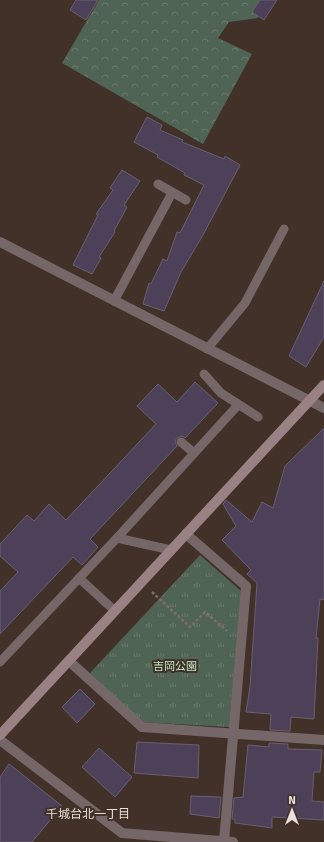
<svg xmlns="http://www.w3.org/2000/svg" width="324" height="842" viewBox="0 0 324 842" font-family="Signika,'Noto Sans JP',sans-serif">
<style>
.forest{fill:url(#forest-crowns)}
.park{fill:url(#park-tufts)}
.building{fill:#4d4159;stroke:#686071}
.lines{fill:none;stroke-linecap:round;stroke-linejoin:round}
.path{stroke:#7c6e67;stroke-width:2.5;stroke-dasharray:3 2;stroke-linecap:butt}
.lane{stroke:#756668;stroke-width:9}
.street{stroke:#756668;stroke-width:10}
.secondary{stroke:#998184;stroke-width:10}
.labels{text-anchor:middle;stroke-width:4;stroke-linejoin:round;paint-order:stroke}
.park-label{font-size:11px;fill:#b9ebc7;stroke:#413128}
.neighbourhood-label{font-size:12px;fill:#eadfda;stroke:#413128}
</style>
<defs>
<pattern id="forest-crowns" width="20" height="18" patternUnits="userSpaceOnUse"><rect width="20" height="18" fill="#506455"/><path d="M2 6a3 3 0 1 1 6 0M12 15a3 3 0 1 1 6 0" fill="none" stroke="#697a6d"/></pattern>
<pattern id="park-tufts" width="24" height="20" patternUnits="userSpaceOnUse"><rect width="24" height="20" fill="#506455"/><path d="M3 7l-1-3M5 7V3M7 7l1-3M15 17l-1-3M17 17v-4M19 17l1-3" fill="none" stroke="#697a6d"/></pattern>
</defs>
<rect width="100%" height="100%" fill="#413128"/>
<!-- forest -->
<path class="forest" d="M99 0H264L258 18 229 22 218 38 252 54 203 144 62 63Z"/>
<!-- park -->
<path class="park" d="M200 555 241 591 229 727 141 722 90 673Z"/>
<!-- building -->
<g class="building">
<path d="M76 0H98L86 20 70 10Z"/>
<path d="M260 0H277L264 20 252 12Z"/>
<path d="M147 117 162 125 160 130 183 140 182 142 224 159 225 156 240 165 203 235 181 272 164 311 143 304 149 283 151 284 163 259 167 261 177 232 180 233 204 185 184 175 185 173 157 157 158 155 134 142Z"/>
<path d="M122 170 140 181 124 205 127 207 114 231 115 232 99 257 101 258 92 274 73 265 98 215 96 214 113 190 110 188Z"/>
<path d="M324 281V337L306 367 289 356Z"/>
<path d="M195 382 218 403 185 438 182 436 177 438 175 441 177 446 90 539 98 547 82 565 73 557 0 634V591L18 572 0 556V544L27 515 34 521 49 504 66 520 156 424 137 406 158 384 177 402Z"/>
<path d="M324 428V600L320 599 316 638H318L314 719 291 717 290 731 270 730 271 714 246 712 250 687 257 583 247 574 251 570 222 540 236 526 223 504 226 500 252 522 262 502 273 508 285 466Z"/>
<path d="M80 689 95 704 77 723 62 707Z"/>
<path d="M137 742 199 745 198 778 134 773Z"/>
<path d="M269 743 288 744V749L322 750 320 772H314L312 801 324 802V820L272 817V828L235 823V819H232L234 798 243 797 248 745 269 747Z"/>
<path d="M99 748 132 777 115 797 82 767Z"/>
<path d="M9 764 62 806 32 842H0V777Z"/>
<path d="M191 796 221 797 219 818 190 814Z"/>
</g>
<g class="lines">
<!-- path -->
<path class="path" d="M152 592 190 627 205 612 227 631"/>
<!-- lane -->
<g class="lane">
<path d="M158 184 186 200"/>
<path d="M114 301 172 193"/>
<path d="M207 349 245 303 284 229"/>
<path d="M204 374 221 393 258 417"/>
<path d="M181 442 194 453"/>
<path d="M117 538 171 550"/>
<path d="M79 578 115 611"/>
<path d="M0 662 117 538 238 405"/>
</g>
<!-- street -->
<g class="street">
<path d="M0 242 324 408"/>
<path d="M186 534 246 586 224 841"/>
<path d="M69 661 142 727 324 740"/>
<path d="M0 740 122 833 233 842"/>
</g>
<!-- secondary -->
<path class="secondary" d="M0 735 324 385"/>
</g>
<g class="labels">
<!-- park labels -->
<g class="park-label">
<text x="175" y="670">吉岡公園</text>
</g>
<!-- neighbourhood labels -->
<g class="neighbourhood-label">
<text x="88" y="818">千城台北一丁目</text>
</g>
</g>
<!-- north arrow -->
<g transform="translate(292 810)" stroke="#413128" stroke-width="3" paint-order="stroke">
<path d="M0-3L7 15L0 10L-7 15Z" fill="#eadfda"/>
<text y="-6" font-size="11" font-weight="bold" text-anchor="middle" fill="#eadfda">N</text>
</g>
</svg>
